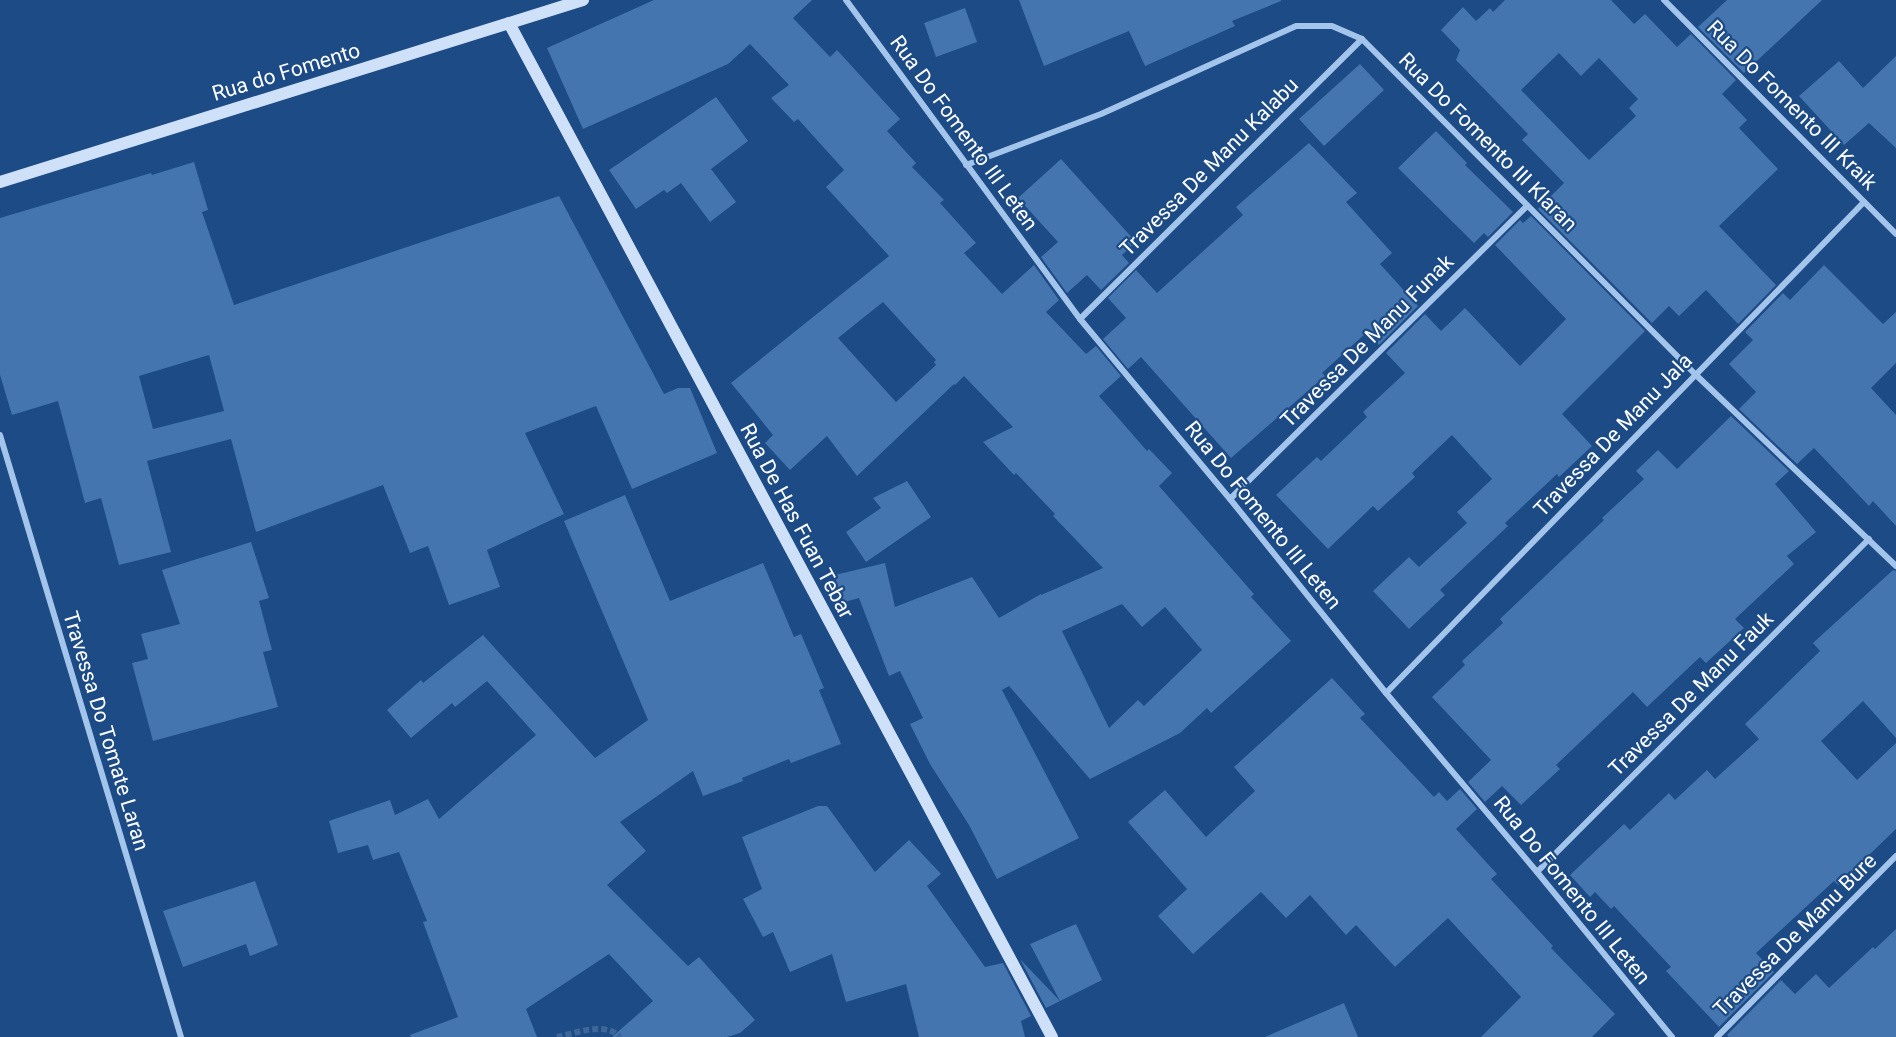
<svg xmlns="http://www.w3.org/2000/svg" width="1896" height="1037" viewBox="0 0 1896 1037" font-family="Roboto,sans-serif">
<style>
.building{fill:#4475af;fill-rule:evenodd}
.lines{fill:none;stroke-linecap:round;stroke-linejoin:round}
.street-tunnel{stroke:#3e6698;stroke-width:6;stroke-dasharray:6 3;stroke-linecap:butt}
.street{stroke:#a3c4eb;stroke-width:6}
.secondary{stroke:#cfe1f8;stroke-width:12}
.labels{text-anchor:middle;stroke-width:4.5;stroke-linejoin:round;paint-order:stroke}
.street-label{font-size:21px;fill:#fff;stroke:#1c4b86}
</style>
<rect width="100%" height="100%" fill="#1c4b86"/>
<!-- building -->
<g class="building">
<path d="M654 0H812L793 18 830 57 837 50 900 119 887 131 916 163 912 167 944 200 940 203 976 243 964 253 1002 294 1034 265 1059 300 1046 312 1086 354 1096 346 1121 376 1099 396 1147 451 1149 449 1172 473 1159 486 1254 594 1251 597 1291 641 1211 713 1207 708 1180 733 1090 779 1009 686 1002 690 1079 838 997 879 969 825 930 764 910 724 923 718 900 671 889 676 859 598 841 603 835 575 885 563 895 607 972 577 999 618 1041 594V595L1103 568 1053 516 1055 514 1016 473 1014 475 983 442 1013 427 964 376 955 385 954 384 857 476 827 436 790 470 765 443 773 435 731 383 889 256 826 187 844 170 798 119 794 122 771 98 789 85 750 44 728 64 583 129 547 48ZM883 302 936 360 934 362 936 365 896 402 838 338ZM1122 604 1142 627 1165 607 1202 650 1144 706 1138 700 1109 728 1062 631Z"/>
<path d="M1019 0H1281V1L1232 21 1235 26 1145 66 1129 31 1044 66Z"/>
<path d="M1505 0H1611L1634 24 1645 14 1677 47 1691 34 1736 80 1722 94 1747 120 1739 128 1778 169 1719 226 1776 285 1738 324 1706 290 1679 316 1669 306 1652 323 1538 209 1564 183 1522 140 1528 134 1456 60 1460 50 1441 30 1463 7 1476 21 1490 8 1493 12ZM1559 53 1581 76 1599 58 1638 99 1629 108 1636 116 1589 160 1521 90Z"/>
<path d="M1727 0H1822L1744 73 1698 27Z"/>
<path d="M965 8 977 42 936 57 924 23Z"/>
<path d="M1896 56V148L1869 123 1844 145 1799 96 1839 61 1863 88Z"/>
<path d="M1360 64 1384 90 1324 146 1299 119Z"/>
<path d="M716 97 748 141 711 169 736 202 710 222 681 183 667 193 664 190 636 209 609 170Z"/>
<path d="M1436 131 1467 163 1465 165 1513 212 1488 237 1484 233 1474 243 1398 168Z"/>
<path d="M1309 143 1357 193 1346 202 1392 253 1380 264 1418 306 1379 345 1367 332 1322 373 1325 376 1231 458 1141 357 1128 369 1103 339 1126 318 1108 298 1136 270 1157 293 1243 215 1236 207Z"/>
<path d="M1061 159 1136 242 1122 255 1129 263 1101 290 1087 275 1067 293 1041 257 1058 242 1018 198Z"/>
<path d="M194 162 208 210 202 212 234 305 559 196 664 394 678 388H690L717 453 632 489 596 406 525 433 564 514 487 550 500 587 449 605 428 546 410 553 383 485 256 532 231 439 147 461 171 552 119 565 101 498 85 503 58 401 12 415 0 375V218L151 173 152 175ZM209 355 224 411 153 429 139 376Z"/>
<path d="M1531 216 1645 331 1562 414 1592 446 1559 477 1557 474 1505 523 1508 526 1440 590 1445 595 1409 629 1373 591 1409 557 1419 567 1467 523 1457 512 1492 479 1452 435 1412 473 1415 477 1378 511 1373 506 1328 549 1276 495 1317 457 1321 461 1367 417 1363 412 1405 373 1386 353 1425 314 1441 331 1465 308 1520 366 1566 319 1495 245 1520 220 1523 223Z"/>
<path d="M1824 265 1883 324 1896 312V363L1871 388 1896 415V526L1873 501 1869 506 1814 448 1797 464 1739 409 1756 392 1729 364 1753 340 1745 332 1783 293 1790 300Z"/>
<path d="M1731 416 1789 471 1775 484 1816 532 1787 556 1794 564 1735 619 1744 628 1706 663 1700 657 1647 707 1633 692 1556 765 1560 769 1521 805 1502 786 1485 802 1468 782 1491 760 1432 697 1465 665 1462 661 1503 623 1500 619 1604 520 1602 518 1644 479 1636 471 1658 450 1677 469Z"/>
<path d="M907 481 931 517 866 562 846 532 881 508 873 498Z"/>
<path d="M625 495 670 601 763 563 794 637 801 634 824 688 819 690 841 744 791 763 789 759 742 778 743 781 703 796 693 771 620 822 646 851 607 885 688 966 699 957 755 1020 740 1033 727 1037H612L653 1001 609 954 526 1009 537 1037H411L410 1035 458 1017 423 922 427 921 399 852 373 860 368 845 338 853 329 821 390 800 395 815 428 799 439 819 536 735 487 681 455 707 452 703 411 738 387 710 421 680 423 683 483 635 595 758 648 720 564 521Z"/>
<path d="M251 542 269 598 259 601 272 650 263 652 278 707 153 741 132 663 148 659 141 634 180 624 162 570Z"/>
<path d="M1893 570 1896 571V738L1863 701 1821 741 1857 780 1896 743V829L1838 885 1834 881 1756 953 1774 972 1719 1027 1666 971 1671 967 1614 906 1611 909 1595 892 1590 897 1570 875 1624 824 1630 830 1669 793 1675 800 1707 770 1715 779 1759 739 1745 724 1820 651 1813 643Z"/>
<path d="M1332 678 1365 714 1360 718 1434 797 1439 792 1447 801 1460 789 1477 809 1456 829 1497 874 1491 879 1553 946 1551 948 1615 1014 1592 1037H1481L1521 997 1448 918 1395 967 1356 925 1346 935 1310 895 1286 918 1261 892 1193 954 1158 916 1187 889 1128 822 1165 790 1206 837 1255 791 1234 767Z"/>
<path d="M818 806H827L875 872 909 840 941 874 927 886 985 967 1003 963 1031 1016 1021 1021 1025 1037H919L906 984 846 1002 832 954 790 972 773 932 763 937 743 899 762 889 742 837Z"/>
<path d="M255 881 278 945 250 956 246 944 183 967 163 911Z"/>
<path d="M1076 924 1102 980 1060 1001 1030 944Z"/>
<path d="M1896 929V1037H1729L1727 1035 1781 980 1795 994 1816 974 1829 988 1873 947 1875 949Z"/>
<path d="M1020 959 1060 1001 1046 1008Z"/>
<path d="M1344 1003 1358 1037H1265Z"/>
</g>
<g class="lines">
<!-- street-tunnel -->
<path class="street-tunnel" d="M557 1037C576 1033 605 1021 620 1037"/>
<!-- street -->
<g class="street">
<path d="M846 0 1080 319 1230 499 1386 693 1537 872 1672 1037"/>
<path d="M1664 0 1896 234"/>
<path d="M966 165 1101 114 1296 26H1332L1362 39 1695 374 1896 566"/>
<path d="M1080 319 1362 39"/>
<path d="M0 435 181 1037"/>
<path d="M1230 499 1527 206"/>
<path d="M1386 693 1864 202"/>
<path d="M1537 872 1869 539"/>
<path d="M1717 1037 1896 856"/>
</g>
<!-- secondary -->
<g class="secondary">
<path d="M509 23 1052 1037"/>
<path d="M0 182 583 0"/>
</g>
</g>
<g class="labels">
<!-- street labels -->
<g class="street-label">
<text transform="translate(286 72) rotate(-17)" y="7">Rua do Fomento</text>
<text transform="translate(1792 105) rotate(45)" y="7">Rua Do Fomento III Kraik</text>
<text transform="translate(964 133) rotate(54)" y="7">Rua Do Fomento III Leten</text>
<text transform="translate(1488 142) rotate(45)" y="7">Rua Do Fomento III Klaran</text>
<text transform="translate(1209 167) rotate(-45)" y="7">Travessa De Manu Kalabu</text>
<text transform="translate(1367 341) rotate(-45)" y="7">Travessa De Manu Funak</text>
<text transform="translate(1613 435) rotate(-46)" y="7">Travessa De Manu Jala</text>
<text transform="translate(1263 515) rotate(51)" y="7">Rua Do Fomento III Leten</text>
<text transform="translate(797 521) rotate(62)" y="7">Rua De Has Fuan Tebar</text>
<text transform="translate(1691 694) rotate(-45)" y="7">Travessa De Manu Fauk</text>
<text transform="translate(106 731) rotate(73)" y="7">Travessa Do Tomate Laran</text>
<text transform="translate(1572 890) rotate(51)" y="7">Rua Do Fomento III Leten</text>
<text transform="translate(1795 935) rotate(-45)" y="7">Travessa De Manu Bure</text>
</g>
</g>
</svg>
